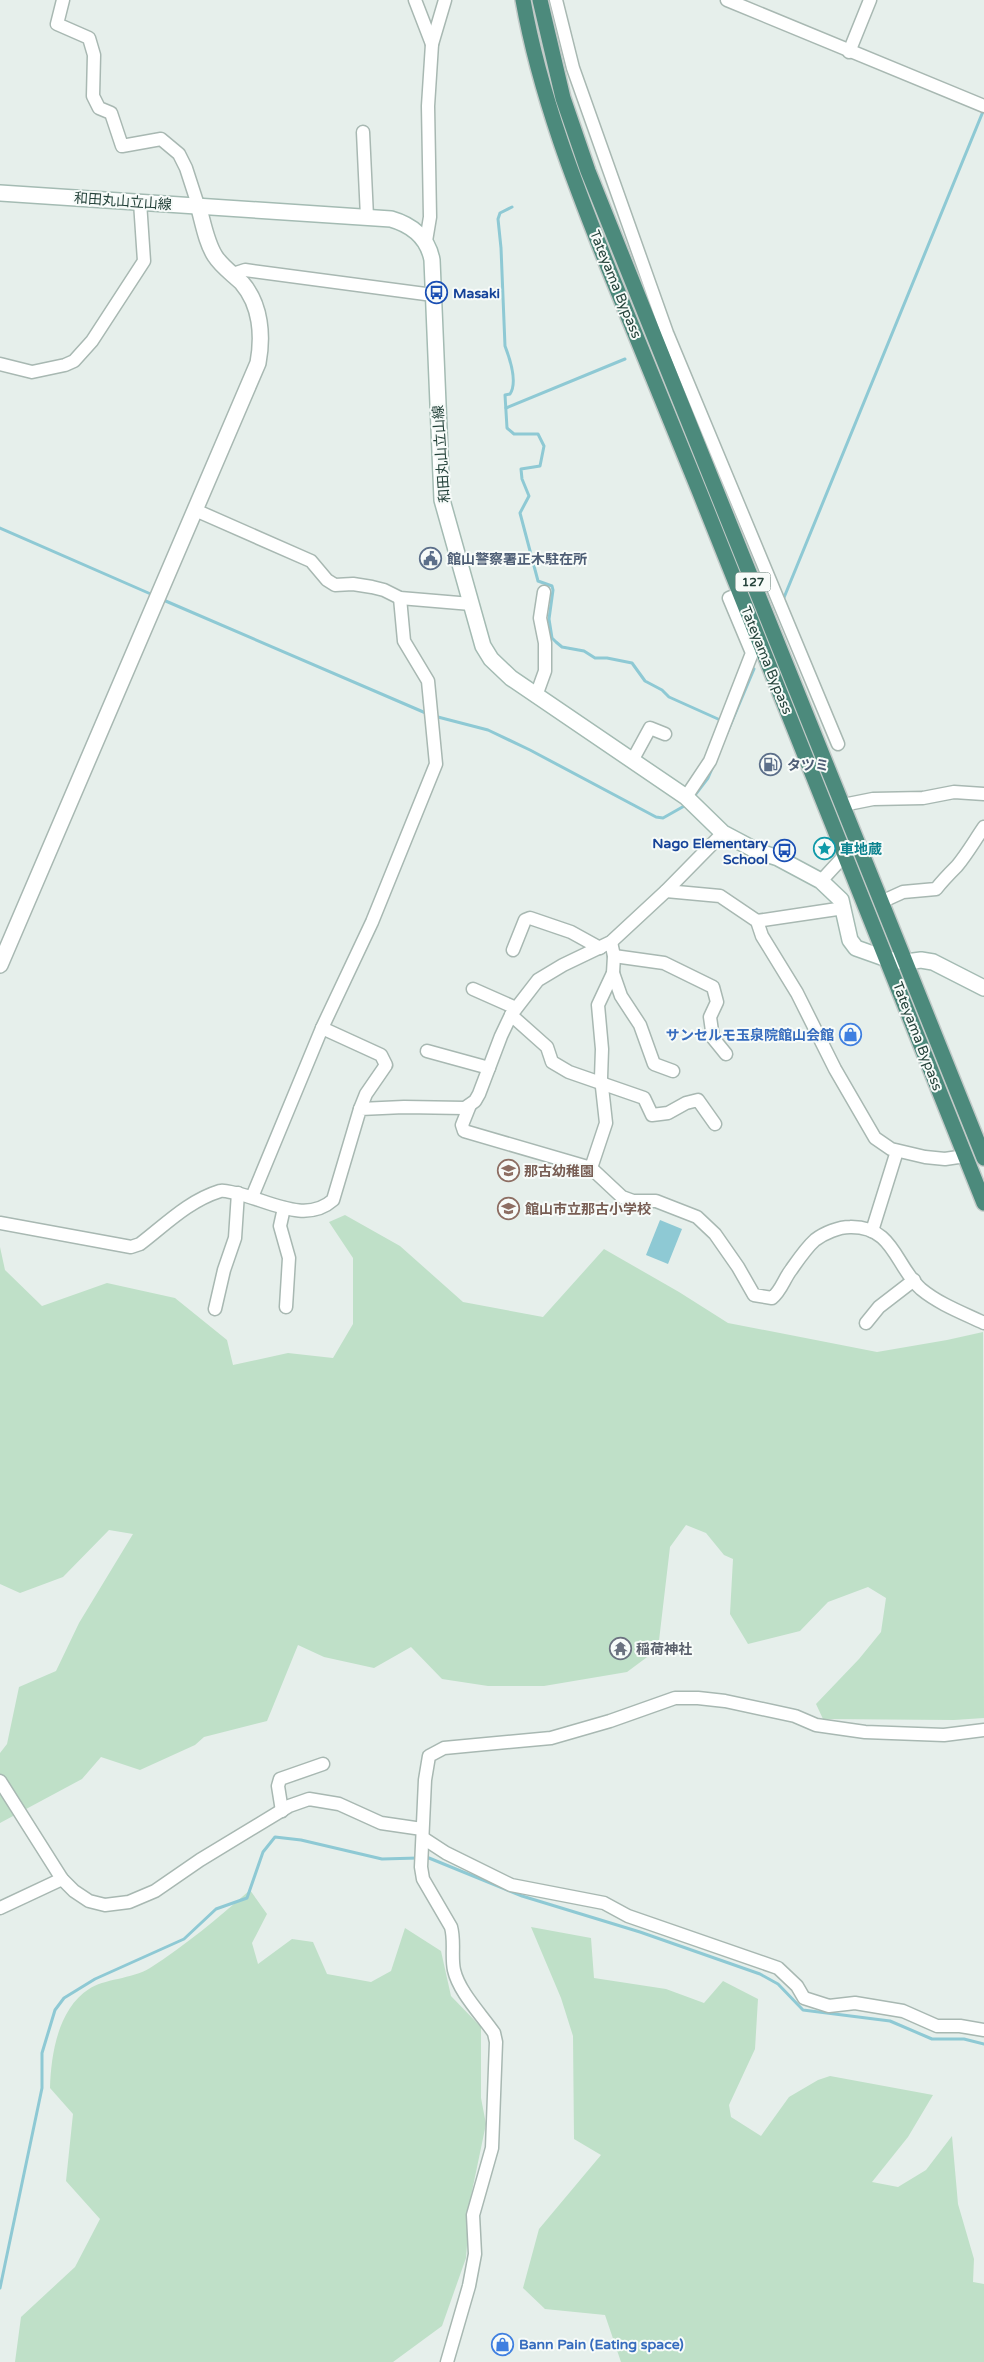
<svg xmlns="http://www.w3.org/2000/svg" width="984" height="2362" viewBox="0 0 984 2362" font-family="'Varela Round','Noto Sans JP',sans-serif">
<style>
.green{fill:#bfe0c8}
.water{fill:#8ec9d4}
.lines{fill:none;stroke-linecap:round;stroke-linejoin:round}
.stream{stroke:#8ec9d4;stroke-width:3}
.minor-casing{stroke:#a8b8b2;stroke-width:15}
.tertiary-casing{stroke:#a8b8b2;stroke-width:18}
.secondary-casing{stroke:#a4bbb3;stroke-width:18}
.trunk-casing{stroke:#c2cac8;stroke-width:18}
.minor{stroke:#fff;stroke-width:12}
.tertiary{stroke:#fff;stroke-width:15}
.secondary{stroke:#fff;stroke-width:15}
.trunk{stroke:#4c8a7c;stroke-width:15}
.labels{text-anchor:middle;stroke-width:4;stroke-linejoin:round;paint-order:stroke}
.shield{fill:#f7fbf9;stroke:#637a73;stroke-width:1}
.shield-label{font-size:12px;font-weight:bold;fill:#24423a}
.street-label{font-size:14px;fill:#24423a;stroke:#f7fbf9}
.transit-label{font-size:14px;font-weight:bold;fill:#164399;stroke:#f7fbf9;text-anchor:start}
.service-label{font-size:14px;font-weight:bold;fill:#4e5e75;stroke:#f7fbf9;text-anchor:start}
.culture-label{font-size:14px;font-weight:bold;fill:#0d838f;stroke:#f7fbf9;text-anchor:start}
.shop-label{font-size:14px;font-weight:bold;fill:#366cbe;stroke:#f7fbf9;text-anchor:end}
.education-label{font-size:14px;font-weight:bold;fill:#785e54;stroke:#f7fbf9;text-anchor:start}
.worship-label{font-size:14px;font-weight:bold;fill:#5b616d;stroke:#f7fbf9;text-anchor:start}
</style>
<rect width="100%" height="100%" fill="#e6efeb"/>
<!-- green -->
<g class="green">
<path d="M345 1215 400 1246 463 1302 543 1317 604 1249 679 1292 728 1323 877 1352 947 1340 983 1332 984 1718 954 1720 823 1719 816 1704 859 1659 881 1632 886 1598 868 1587 828 1602 800 1631 748 1644 730 1614 733 1559 724 1555 706 1533 686 1525 670 1547 658 1649 627 1672 544 1686H488L442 1679 411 1647 374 1668 324 1657 298 1645 267 1721 204 1737 195 1745 140 1770 101 1757 82 1779 0 1823V1753L7 1744 19 1687 56 1671 79 1623 133 1534 109 1530 63 1577 20 1593 0 1584V1247L5 1270 42 1306 107 1283 175 1298 227 1340 233 1365 288 1353 333 1358 353 1324V1258L329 1222Z"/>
<path d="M250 1890 267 1914 252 1943 258 1964 292 1939 313 1942 327 1974 371 1982 391 1971 405 1928 441 1951 451 1996 481 2027V2098L486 2124 471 2196 466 2258 442 2326 393 2362H15L21 2317 75 2267 100 2219 66 2181 73 2114 50 2088C51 2054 58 2009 89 1989 103 1979 132 1979 150 1968 186 1945 218 1918 250 1890Z"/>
<path d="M531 1927 591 1938 594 1978 666 1989 704 2003 723 1981 758 1999 755 2049 729 2105 731 2117 761 2136 789 2097 818 2080 830 2076 933 2095 908 2137 872 2182 898 2187 926 2170 952 2136 958 2204 974 2259 973 2282 984 2284V2362H621L605 2315 545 2309 523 2288 539 2229 601 2155 574 2139 573 2036 561 1998Z"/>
</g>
<!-- water -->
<path class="water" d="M660 1220 682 1229 668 1264 646 1255Z"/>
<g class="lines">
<!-- stream -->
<g class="stream">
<path d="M512 207 500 213 498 219 501 248 505 346C510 359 518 382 510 394L505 395 507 428 514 434H538L544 446 540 466 521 469 522 479 529 496 520 513 538 581 552 586 553 590 549 619 552 638 556 642 562 647 584 651 595 658H607L632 663 645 681 662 690 669 697 718 719"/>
<path d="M506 408 625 359"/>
<path d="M0 528 153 595"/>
<path d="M161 599 428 714"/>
<path d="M783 600 984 109"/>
<path d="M434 716 488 730 530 750 656 817 663 818 686 805"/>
<path d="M727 733 754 669"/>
<path d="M695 795 708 778 714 764"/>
<path d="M425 1858H429L522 1896 640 1932 760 1974 778 1984 803 2010 890 2021 932 2039H964L984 2044"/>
<path d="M0 2288 42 2088V2053L55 2010 64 1998 95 1979 184 1939 216 1909 247 1898 263 1852 275 1837 301 1840 382 1859 418 1858"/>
</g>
<defs>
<g id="minor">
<path d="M63 0 57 24 89 38 94 55 93 96 99 108 111 113 122 146 161 139 179 154 186 168 198 205"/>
<path d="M415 0 432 44"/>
<path d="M556 0 573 68 667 333 838 744"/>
<path d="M727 0 984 106"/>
<path d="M849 52 870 0"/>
<path d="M363 132 367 217"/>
<path d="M426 241 430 217 428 106 432 44 445 0"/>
<path d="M233 274 245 270 433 295"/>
<path d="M0 364 32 372 65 365 74 361 92 341 144 261 140 202"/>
<path d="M195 510 311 561 327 580 335 585 353 584 372 587 384 590 400 598 471 604"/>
<path d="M536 696 545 671V643L540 618 544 592"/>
<path d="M632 761 650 728 665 734"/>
<path d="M686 797 710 761 752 653 729 598 741 593"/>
<path d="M843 805 873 799 923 798 954 792 984 794"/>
<path d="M821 881 844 856"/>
<path d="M666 891 720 896 757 921 762 936 797 993 835 1069 875 1138 891 1149 925 1157 945 1159 965 1156"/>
<path d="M881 902 903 892 936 889C943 880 949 874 957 866 967 854 975 840 984 827"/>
<path d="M757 921 844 908"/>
<path d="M513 950 525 920 530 918 571 932 600 948"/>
<path d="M614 956 664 963 713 987 717 1002 710 1017 713 1038 726 1054"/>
<path d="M613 973 621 996 640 1025 654 1064 673 1071"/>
<path d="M473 989 516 1008"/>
<path d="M511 1015 547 1047 552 1062 569 1072 644 1098 652 1115 668 1113 686 1103 698 1100 715 1124"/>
<path d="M322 1028 381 1055 386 1065 366 1094 360 1109"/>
<path d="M427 1051 489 1068"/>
<path d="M470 1105 462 1125 464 1131 591 1168 622 1197 633 1201H656L697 1217 715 1234 738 1267 754 1295 772 1298C781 1291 784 1279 791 1270 798 1260 806 1248 815 1240 824 1233 839 1227 850 1227 894 1226 895 1266 921 1289 939 1304 963 1313 984 1323"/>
<path d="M591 1168 606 1123 601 1078 602 1049 598 1005 613 973 614 956 611 942"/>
<path d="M252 1197 322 1028 372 922 436 764 428 681 404 641 400 598"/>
<path d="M284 1208 280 1226 289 1258 286 1307"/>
<path d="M0 1223 131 1247 140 1244C165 1225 188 1201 220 1191 224 1190 230 1192 235 1193 266 1199 305 1225 333 1200L360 1109 404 1107 465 1108 475 1101 479 1094 501 1036 511 1015 538 980 563 965 611 942 666 891 723 833"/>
<path d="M872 1231 897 1151"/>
<path d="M215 1309 224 1270 235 1238 238 1193"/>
<path d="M866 1323 879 1307 914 1280"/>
<path d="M0 1781 62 1879 74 1891 89 1901 105 1905 129 1902 155 1891 200 1860 289 1806 309 1799 339 1804 381 1823 422 1829"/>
<path d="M282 1811 278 1786 280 1779 323 1764"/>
<path d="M423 1838 446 1853 511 1885 604 1903 628 1916 778 1968 797 1986 804 1998 829 2006 855 2003 903 2011 937 2026H960L984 2030"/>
<path d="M0 1908 62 1879"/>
<path d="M447 2362 469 2286 475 2254 473 2215 492 2148 496 2042 494 2033C481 2014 459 1992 454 1970 451 1956 455 1941 451 1927L423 1879 421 1867 425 1780 429 1756 444 1748 551 1738 610 1721 675 1698H698L725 1701 795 1716 816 1725 865 1732 944 1735 984 1730"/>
</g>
<path id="tertiary" d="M0 965 258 363C263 336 261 305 242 283 233 274 222 267 215 256 206 242 203 222 198 205"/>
<path id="secondary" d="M0 193 391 219C412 225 428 238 432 260L442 500 483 646 491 659 511 678 686 797 723 833 757 851 778 858 821 881 841 900 850 940 856 948 887 959 906 962 921 960 933 962 984 988"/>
<g id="trunk">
<path d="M523 0C540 96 576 187 612 277 642 349 671 421 700 493 796 729 888 967 984 1203"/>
<path d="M540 0 563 98 588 171 984 1158"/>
</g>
</defs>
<!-- minor casing -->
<use href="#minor" class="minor-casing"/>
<!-- tertiary casing -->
<use href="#tertiary" class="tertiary-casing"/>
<!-- secondary casing -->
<use href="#secondary" class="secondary-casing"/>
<!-- trunk casing -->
<use href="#trunk" class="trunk-casing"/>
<!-- minor -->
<use href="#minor" class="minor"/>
<!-- tertiary -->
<use href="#tertiary" class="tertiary"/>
<!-- secondary -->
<use href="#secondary" class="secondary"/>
<!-- trunk -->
<use href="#trunk" class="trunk"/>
</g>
<!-- icons -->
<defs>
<symbol id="bus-ring" viewBox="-11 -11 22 22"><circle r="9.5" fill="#f7fbf9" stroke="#1a4fb4" stroke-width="1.5"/><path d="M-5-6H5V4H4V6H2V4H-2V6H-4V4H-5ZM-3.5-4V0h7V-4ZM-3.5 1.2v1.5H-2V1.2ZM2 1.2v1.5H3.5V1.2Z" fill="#1a4fb4"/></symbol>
<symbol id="civic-ring" viewBox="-11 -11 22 22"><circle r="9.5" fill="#f7fbf9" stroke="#5c6f8a" stroke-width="1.5"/><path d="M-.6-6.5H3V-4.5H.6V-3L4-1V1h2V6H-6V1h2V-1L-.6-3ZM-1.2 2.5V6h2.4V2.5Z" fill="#5c6f8a"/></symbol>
<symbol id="fuel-ring" viewBox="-11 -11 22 22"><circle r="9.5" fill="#f7fbf9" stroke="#5c6f8a" stroke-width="1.5"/><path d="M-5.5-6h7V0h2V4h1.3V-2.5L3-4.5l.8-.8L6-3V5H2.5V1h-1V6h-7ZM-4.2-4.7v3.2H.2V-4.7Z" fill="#5c6f8a"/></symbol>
<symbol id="sight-ring" viewBox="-11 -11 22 22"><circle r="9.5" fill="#f7fbf9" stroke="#0f9aa8" stroke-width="1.5"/><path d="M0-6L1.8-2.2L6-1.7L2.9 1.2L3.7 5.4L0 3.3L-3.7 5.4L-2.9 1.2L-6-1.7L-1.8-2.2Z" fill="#0f9aa8"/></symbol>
<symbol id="shop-ring" viewBox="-11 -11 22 22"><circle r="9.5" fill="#f7fbf9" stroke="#3f7fe0" stroke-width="1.5"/><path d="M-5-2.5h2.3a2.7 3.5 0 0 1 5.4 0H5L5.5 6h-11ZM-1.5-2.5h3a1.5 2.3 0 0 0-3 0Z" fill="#3f7fe0"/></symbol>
<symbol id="school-ring" viewBox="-11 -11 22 22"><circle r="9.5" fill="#f7fbf9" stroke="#8d6e63" stroke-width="1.5"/><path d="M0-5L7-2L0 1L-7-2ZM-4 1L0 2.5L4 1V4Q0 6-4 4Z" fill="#8d6e63"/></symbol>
<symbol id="temple-ring" viewBox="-11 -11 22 22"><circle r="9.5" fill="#f7fbf9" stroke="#6b7280" stroke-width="1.5"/><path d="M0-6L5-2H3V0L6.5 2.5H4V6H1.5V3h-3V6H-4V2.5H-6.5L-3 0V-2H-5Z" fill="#6b7280"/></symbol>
</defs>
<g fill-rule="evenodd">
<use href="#bus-ring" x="424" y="280" width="25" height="25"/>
<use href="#civic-ring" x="418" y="546" width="25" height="25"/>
<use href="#fuel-ring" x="758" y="752" width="25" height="25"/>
<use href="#sight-ring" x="812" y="836" width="25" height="25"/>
<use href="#bus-ring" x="772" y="838" width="25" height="25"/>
<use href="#shop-ring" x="838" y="1022" width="25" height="25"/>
<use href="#school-ring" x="496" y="1158" width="25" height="25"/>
<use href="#school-ring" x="496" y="1196" width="25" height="25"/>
<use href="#temple-ring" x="608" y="1636" width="25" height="25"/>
<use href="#shop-ring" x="490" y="2332" width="25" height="25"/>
</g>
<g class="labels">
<!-- shield labels -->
<rect class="shield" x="735.5" y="572.5" width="35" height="19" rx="4"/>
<g class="shield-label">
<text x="753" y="586">127</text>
</g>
<!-- street labels -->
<g class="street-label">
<text transform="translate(123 201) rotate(4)" y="5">和田丸山立山線</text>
<text transform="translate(616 284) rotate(68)" y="5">Tateyama Bypass</text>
<text transform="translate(441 454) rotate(-94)" y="5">和田丸山立山線</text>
<text transform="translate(767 660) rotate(68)" y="5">Tateyama Bypass</text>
<text transform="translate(918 1036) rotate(69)" y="5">Tateyama Bypass</text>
</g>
<!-- transit labels -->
<g class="transit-label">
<text x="453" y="298">Masaki</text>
<text x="768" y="848" text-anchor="end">Nago Elementary<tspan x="768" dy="16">School</tspan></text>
</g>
<!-- service labels -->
<g class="service-label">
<text x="447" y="564">館山警察署正木駐在所</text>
<text x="787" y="770">タツミ</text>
</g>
<!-- culture labels -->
<g class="culture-label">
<text x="840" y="854">車地蔵</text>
</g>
<!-- shop labels -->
<g class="shop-label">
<text x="834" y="1040">サンセルモ玉泉院館山会館</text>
<text x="519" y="2349" text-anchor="start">Bann Pain (Eating space)</text>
</g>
<!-- education labels -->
<g class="education-label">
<text x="524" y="1176">那古幼稚園</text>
<text x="525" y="1214">館山市立那古小学校</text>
</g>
<!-- worship labels -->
<g class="worship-label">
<text x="636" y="1654">稲荷神社</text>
</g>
</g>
</svg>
